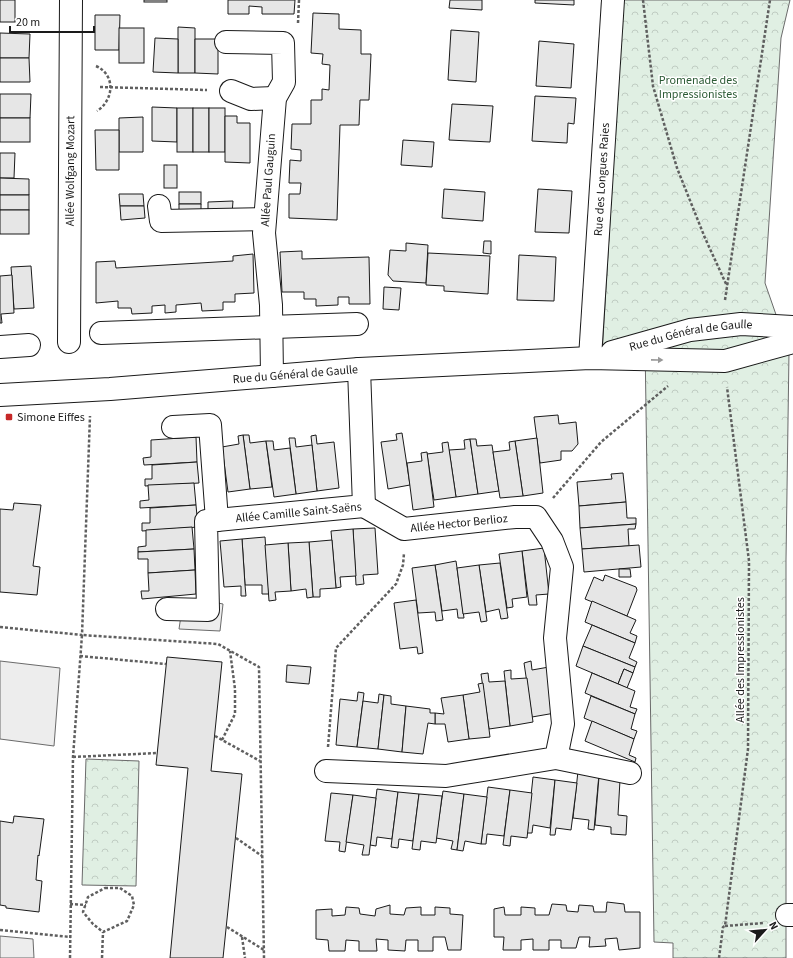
<svg xmlns="http://www.w3.org/2000/svg" width="793" height="958" viewBox="0 0 793 958" font-family="'Source Sans 3',sans-serif">
<style>
.park{fill:url(#park-crowns);stroke:#6a6a6a}
.parking{fill:#ededed;stroke:#6a6a6a}
.building{fill:#e6e6e6;stroke:#1a1a1a}
.lines{fill:none;stroke-linecap:round;stroke-linejoin:round}
.minor-casing{stroke:#1a1a1a;stroke-width:24}
.path{stroke:#5f5f5f;stroke-width:2.5;stroke-dasharray:3 2;stroke-linecap:butt}
.minor{stroke:#fff;stroke-width:22}
.oneway{fill:#989898}
.poi-dot{fill:#c62828;stroke:#fff;stroke-width:1.5}
.labels{text-anchor:middle;stroke-width:3;stroke-linejoin:round;paint-order:stroke}
.park-label{font-size:12px;fill:#2b5a34;stroke:#fff}
.street-label{font-size:12px;fill:#1a1a1a;stroke:#fff}
.poi-label{font-size:12px;fill:#1a1a1a;stroke:#fff;text-anchor:start}
</style>
<defs>
<pattern id="park-crowns" width="20" height="18" patternUnits="userSpaceOnUse"><rect width="20" height="18" fill="#e0efe3"/><path d="M2 6a3 3 0 1 1 6 0M12 15a3 3 0 1 1 6 0" fill="none" stroke="#c0ccc2"/></pattern>
</defs>
<rect width="100%" height="100%" fill="#fff"/>
<!-- park -->
<g class="park">
<path d="M623 0H790L781 38 765 283 789 352 786 560V958H673V943L654 942 645 343 602 355Z"/>
<path d="M86 759 139 761 136 886 82 885Z"/>
</g>
<!-- parking -->
<g class="parking">
<path d="M208 601 223 604 220 631 179 629 182 609Z"/>
<path d="M0 661 60 668 54 746 0 739Z"/>
<path d="M0 936 33 939 34 958H0Z"/>
</g>
<!-- building -->
<g class="building">
<rect x="0" y="0" width="15" height="22"/>
<rect x="144" y="0" width="23" height="2"/>
<path d="M228 0H295L294 14H262V7L249 6V14H228Z"/>
<path d="M450 0H482V10L449 8Z"/>
<path d="M535 0H574V5L535 3Z"/>
<path d="M313 13 339 14V29L361 30V54H371L369 100H360L359 125H340L337 220 289 218V194H300L301 183H289L290 160 301 161V150L291 149 292 124H311V100H322V89L329 90 330 65 322 64 323 54 311 53Z"/>
<path d="M95 15H120L119 50H95Z"/>
<path d="M178 27 195 28V73H178Z"/>
<rect x="119" y="28" width="25" height="35"/>
<path d="M451 30 479 32 476 82 448 80Z"/>
<path d="M0 33 30 34 29 58H0Z"/>
<path d="M155 38 178 39V73L153 72Z"/>
<path d="M195 39H218V74L195 73Z"/>
<path d="M539 41 574 44 571 88 536 86Z"/>
<path d="M0 58H29L30 82H0Z"/>
<path d="M0 94H31L30 118H0Z"/>
<path d="M535 96 576 98 574 124 568 123 567 143 532 141Z"/>
<path d="M452 104 493 106 490 142 449 140Z"/>
<path d="M152 107 177 108V142L152 141Z"/>
<rect x="177" y="108" width="16" height="44"/>
<rect x="193" y="108" width="16" height="44"/>
<rect x="209" y="108" width="16" height="44"/>
<path d="M225 116H237V123H250V163L225 162Z"/>
<path d="M143 117V152H119V118Z"/>
<rect x="0" y="118" width="30" height="24"/>
<path d="M95 130H119V170H96Z"/>
<path d="M403 140 434 142 432 167 401 165Z"/>
<path d="M0 153H15L14 178H0Z"/>
<rect x="164" y="165" width="13" height="23"/>
<path d="M0 178 29 179V195H0Z"/>
<path d="M444 189 485 192 483 221 442 218Z"/>
<path d="M538 189 572 191 569 233 535 232Z"/>
<rect x="179" y="192" width="22" height="12"/>
<path d="M119 194H143L144 206H120Z"/>
<rect x="0" y="195" width="29" height="15"/>
<path d="M233 201 232 214 208 215V202Z"/>
<path d="M179 204H201V216L179 217Z"/>
<path d="M120 206H144L145 218 121 220Z"/>
<rect x="0" y="210" width="29" height="24"/>
<path d="M484 241H491V254L483 253Z"/>
<path d="M406 243 428 245 426 283 393 281 388 275 390 250 406 251Z"/>
<path d="M302 251V259L369 257 370 304H349V297H338V305L316 306V299H304V292H282L280 252Z"/>
<path d="M428 253 490 256 488 294 444 291V286L426 285Z"/>
<path d="M253 254 254 293 235 294V302H223V310L202 311 201 303 176 305V312L165 313V305L152 306V313L132 314 131 308H118V301L96 303V262L115 261 116 268 233 261V256Z"/>
<path d="M519 255 556 257 554 301 517 300Z"/>
<path d="M31 266 34 308 14 309 11 267Z"/>
<path d="M12 275 14 313 1 314 2 323H0V276Z"/>
<path d="M384 287 401 288 399 310 383 309Z"/>
<path d="M558 415 559 424 576 422 578 444 572 451H561V460L540 463 534 417Z"/>
<path d="M402 433 410 485 388 489 381 442 397 440 396 434Z"/>
<path d="M243 435H249L250 443 266 441 272 487 250 489Z"/>
<path d="M243 435 250 489 228 492 222 447 239 444 238 436Z"/>
<path d="M316 435 317 444 334 442 339 488 317 491 311 436Z"/>
<path d="M196 437 197 462 144 465 143 458 151 457V440Z"/>
<path d="M289 438H295L296 447 312 445 317 491 296 494Z"/>
<path d="M537 438 543 493 523 496 515 441Z"/>
<path d="M470 439 478 494 456 497 449 450 465 449 464 440Z"/>
<path d="M470 439H476L477 446 492 445 499 491 478 494Z"/>
<path d="M266 441H273L274 450 290 448 296 494 274 497Z"/>
<path d="M515 441 523 496 500 498 493 452 510 450 509 442Z"/>
<path d="M448 442 456 497 434 500 427 454 443 452 442 443Z"/>
<path d="M427 452 434 507 413 510 407 463 422 461 421 453Z"/>
<path d="M197 462 199 483 145 486V479H152V465Z"/>
<path d="M623 473 626 502 579 506 577 482 612 479 611 474Z"/>
<path d="M194 483 196 505 140 508V501L149 500 148 485Z"/>
<path d="M626 502 627 518H636V524L580 528 579 506Z"/>
<path d="M14 503 41 505 33 566 40 567 37 595 0 592V509L13 510Z"/>
<path d="M196 505 198 527 142 531V523H150V508Z"/>
<path d="M636 524 635 529H628L629 546 582 549 580 528Z"/>
<path d="M192 527 194 549 138 552V547L146 546V530Z"/>
<path d="M375 528 378 574 363 575 364 584 356 585 353 529Z"/>
<path d="M353 529 356 576 340 577 341 587 336 588 331 531Z"/>
<path d="M265 537 269 594H262V585H245L242 539Z"/>
<path d="M242 539 245 585 246 596H241V586L224 587 220 541Z"/>
<path d="M332 540 336 588 320 589V597H313L309 542Z"/>
<path d="M309 542 313 597 307 598 306 589 291 591 288 543Z"/>
<path d="M288 543 291 591 275 592 276 600 269 601 265 545Z"/>
<path d="M639 545 641 567 584 572 582 549Z"/>
<path d="M544 548 549 594 536 595 537 605H529L522 551Z"/>
<path d="M194 549 195 570 148 573V559H138V552Z"/>
<path d="M522 551 527 597 512 599 513 607 507 608 499 554Z"/>
<path d="M456 561 464 618H458L457 609 442 611 435 565Z"/>
<path d="M500 563 508 618 501 619 499 609 486 612 479 565Z"/>
<path d="M435 565 443 620 436 621 435 612 418 613 412 568Z"/>
<path d="M479 565 487 621 481 622 479 612 463 614 457 568Z"/>
<path d="M619 569H630L631 577H619Z"/>
<path d="M195 570 196 594 142 599 141 591H149L148 573Z"/>
<path d="M605 575 636 587 637 590 627 616 585 599 594 577 603 581Z"/>
<path d="M416 600 423 653 418 654 417 647 400 649 394 603Z"/>
<path d="M592 601 636 620 630 633 637 636 635 643 585 622Z"/>
<path d="M592 625 635 643 629 658 637 662 635 667 583 646Z"/>
<path d="M583 646 635 667 633 673 624 669 618 684 576 666Z"/>
<path d="M167 657 222 662 211 771 242 774 223 958H170L188 768 156 765Z"/>
<path d="M531 661 532 670 549 667 555 713 532 717 524 663Z"/>
<path d="M287 665 311 667 309 684 286 682Z"/>
<path d="M624 669 633 673 627 688 618 684Z"/>
<path d="M511 670V679L527 678 533 722 510 726 504 671Z"/>
<path d="M488 673 489 682 505 681 510 726 489 729 481 674Z"/>
<path d="M592 673 635 691 630 707 637 709 635 714 585 693Z"/>
<path d="M483 683 490 737 469 739 463 695 480 692 478 684Z"/>
<path d="M358 692 364 693 357 747 336 745 340 699 357 701Z"/>
<path d="M379 694 384 695 378 749 357 747 363 701 378 703Z"/>
<path d="M384 695 391 696V704L406 706 402 752 378 749Z"/>
<path d="M463 695 469 739 448 742 445 724H435V713L444 714 441 698Z"/>
<path d="M591 696 635 714 631 729 637 731 634 739 584 718Z"/>
<path d="M406 706 430 709V713H435V724L428 723 423 754 402 752Z"/>
<path d="M592 721 634 739 629 755 636 758 635 762 585 741Z"/>
<path d="M578 771 599 774 594 830 588 829 589 820 573 818Z"/>
<path d="M533 777 555 780 550 828 533 825 532 833H527Z"/>
<path d="M599 777 620 780 618 815 627 816 626 835 611 834V827L595 825Z"/>
<path d="M555 780 577 783 571 830 556 828 555 835H550Z"/>
<path d="M488 787 510 790 504 836 487 834 486 844H481Z"/>
<path d="M377 789 398 792 392 839 377 837 376 846 370 845Z"/>
<path d="M510 790 532 793 527 838 511 836 510 846 503 845Z"/>
<path d="M443 791 464 794 457 850 451 849 453 841 436 838Z"/>
<path d="M398 792 419 794 413 841 399 839 398 848 391 847Z"/>
<path d="M331 793 353 795 345 852 339 851 340 842 325 841Z"/>
<path d="M419 794 442 796 436 843 421 841 420 850 412 849Z"/>
<path d="M464 794 487 797 481 844 465 841 463 851 457 850Z"/>
<path d="M353 795 376 798 369 855H362L364 845 346 842Z"/>
<path d="M14 816 44 819 39 856 38 855 36 880 42 881 39 912 6 908V906L0 905V821L13 823Z"/>
<path d="M607 902 624 904 625 912H640V948L619 950 617 938 605 939 606 946 589 947 590 937H579L576 948H561V940H549V950H533V939L521 940V950H503L504 937H494V909L504 907 505 915H521V907L535 908V915H549L552 904 566 905 567 911 578 912 579 905 593 906 594 912H606Z"/>
<path d="M390 905V914L404 915 406 908 421 907V915H435V907L450 908V914L463 915 461 950H448L445 937H433V951H418V940H406L405 951 388 950V940L376 939 377 951H359V941L346 940 345 951H329L328 940 316 939V910L332 909V916L345 915 346 907 359 908 360 914 375 916 376 909Z"/>
</g>
<g class="lines">
<defs>
<g id="minor">
<path d="M226 42 283 43 284 82 275 98 264 233 271 305 272 376"/>
<path d="M231 91 251 99 275 98"/>
<path d="M159 206 161 221 265 219"/>
<path d="M101 333 357 324"/>
<path id="s1" d="M69 342 71 0"/>
<path d="M0 347 29 345"/>
<path id="s2" d="M612 352 690 330 741 324 793 327"/>
<path id="s3" d="M590 358 613 0"/>
<path id="s4" d="M0 395 110 389 359 369 590 358 725 361 793 342"/>
<path id="s5" d="M217 520 364 506 359 369"/>
<path d="M167 609 208 610 206 521 217 520 210 425 173 427"/>
<path d="M556 758 630 773"/>
<path d="M326 771 446 776 556 758 563 724 555 638 562 567 552 541 536 517H515L404 529 364 506"/>
<path d="M787 915H793"/>
</g>
</defs>
<!-- minor casing -->
<use href="#minor" class="minor-casing"/>
<!-- path -->
<g class="path">
<path d="M643 0 653 86 677 168 705 238 727 286"/>
<path d="M298 23 299 0"/>
<path d="M96 66C116 75 114 100 97 111"/>
<path d="M100 87 207 90"/>
<path d="M725 300 770 0"/>
<path d="M553 498 601 442 668 386"/>
<path d="M0 627 82 635 90 416"/>
<path d="M80 656 166 664"/>
<path d="M215 736 260 761"/>
<path d="M222 740 235 714V689L230 651"/>
<path d="M328 747 336 648 396 584 403 565 404 553"/>
<path d="M73 757 157 753"/>
<path d="M236 838 262 856"/>
<path d="M105 888H120L132 896 134 905 127 921 103 932 93 924 83 912 88 897Z"/>
<path d="M70 904 86 905"/>
<path d="M725 926 764 923"/>
<path d="M227 927 264 950"/>
<path d="M0 930 71 937"/>
<path d="M242 937 245 958"/>
<path d="M70 958 73 757 82 635 218 644 259 667 264 958"/>
<path d="M102 958 103 932"/>
<path d="M719 958 723 927 725 926 748 749 749 561 727 387"/>
</g>
<!-- minor -->
<use href="#minor" class="minor"/>
</g>
<!-- one-way arrows -->
<defs><path id="oneway-solid" d="M-6-.8H1V-3.2L6.5 0L1 3.2V.8H-6Z"/></defs>
<use class="oneway" href="#oneway-solid" transform="translate(657 360) rotate(1)"/>
<!-- markers -->
<rect class="poi-dot" x="5" y="413" width="8" height="8" rx="2"/>
<g class="labels">
<!-- park labels -->
<g class="park-label">
<text x="698" y="84">Promenade des<tspan x="698" dy="14">Impressionistes</tspan></text>
</g>
<!-- street labels -->
<g class="street-label">
<text dy="4" stroke="none"><textPath href="#s1" startOffset="171">Allée Wolfgang Mozart</textPath></text>
<text dy="4" stroke="none"><textPath href="#s3" startOffset="179">Rue des Longues Raies</textPath></text>
<text transform="translate(268 180) rotate(-86)" y="4">Allée Paul Gauguin</text>
<text dy="4" stroke="none"><textPath href="#s2" startOffset="81">Rue du Général de Gaulle</textPath></text>
<text dy="4" stroke="none"><textPath href="#s4" startOffset="296">Rue du Général de Gaulle</textPath></text>
<text dy="4" stroke="none"><textPath href="#s5" startOffset="82">Allée Camille Saint-Saëns</textPath></text>
<text transform="translate(459 523) rotate(-6)" y="4">Allée Hector Berlioz</text>
<text transform="translate(740 660) rotate(-90)" y="4">Allée des Impressionistes</text>
</g>
<!-- poi labels -->
<g class="poi-label">
<text x="17" y="421">Simone Eiffes</text>
</g>
</g>
<!-- north arrow -->
<g transform="translate(765 930) rotate(63)" stroke="#ffffff" stroke-width="3" paint-order="stroke">
<path d="M0-3L7 15L0 10L-7 15Z" fill="#1a1a1a"/>
<text y="-6" font-size="11" font-weight="bold" text-anchor="middle" fill="#1a1a1a">N</text>
</g>
<!-- scale -->
<path d="M10 26v6h84v-6" fill="none" stroke="#1a1a1a" stroke-width="2"/>
<text x="16" y="26" font-size="12" fill="#1a1a1a" stroke="#ffffff" stroke-width="3" paint-order="stroke">20 m</text>
</svg>
